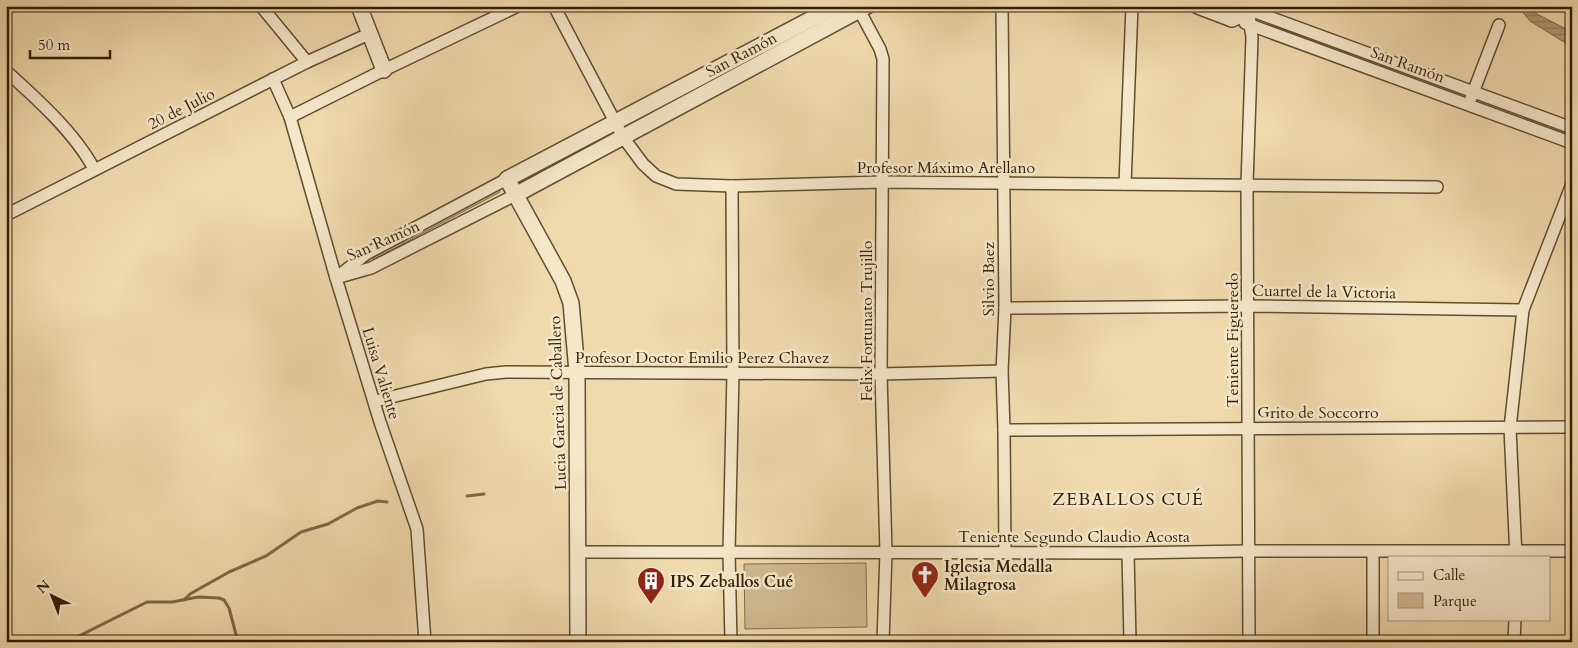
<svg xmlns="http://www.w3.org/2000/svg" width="1578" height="648" viewBox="0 0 1578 648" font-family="Cardo,serif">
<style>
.grass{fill:url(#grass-dots);stroke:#806c4a}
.park{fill:#cfba90;stroke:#806c4a}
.water{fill:url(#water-rules);stroke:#7c6947}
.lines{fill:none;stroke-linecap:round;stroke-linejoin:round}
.stream{stroke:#7c6947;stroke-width:3}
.minor-casing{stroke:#604e2e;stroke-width:14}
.tertiary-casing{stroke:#604e2e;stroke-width:18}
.minor{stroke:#f5e7ca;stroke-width:11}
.tertiary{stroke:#f5e7ca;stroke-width:15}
.labels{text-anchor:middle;stroke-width:5;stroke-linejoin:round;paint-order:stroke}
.street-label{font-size:16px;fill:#311f04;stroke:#f5e7ca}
.poi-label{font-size:16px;font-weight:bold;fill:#311f04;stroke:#f5e7ca;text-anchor:start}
.neighbourhood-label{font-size:18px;letter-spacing:1px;fill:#311f04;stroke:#f5e7ca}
</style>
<defs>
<pattern id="grass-dots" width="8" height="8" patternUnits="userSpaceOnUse" patternTransform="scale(1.25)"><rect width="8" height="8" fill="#cfba90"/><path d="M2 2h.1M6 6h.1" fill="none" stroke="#b29f7b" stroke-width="1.8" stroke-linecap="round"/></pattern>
<pattern id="water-rules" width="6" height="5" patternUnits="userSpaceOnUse" patternTransform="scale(1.25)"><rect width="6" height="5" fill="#ae9a74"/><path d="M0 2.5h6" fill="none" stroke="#8e7d5d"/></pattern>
</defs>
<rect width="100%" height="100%" fill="#efdaad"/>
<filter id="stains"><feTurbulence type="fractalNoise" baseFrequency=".004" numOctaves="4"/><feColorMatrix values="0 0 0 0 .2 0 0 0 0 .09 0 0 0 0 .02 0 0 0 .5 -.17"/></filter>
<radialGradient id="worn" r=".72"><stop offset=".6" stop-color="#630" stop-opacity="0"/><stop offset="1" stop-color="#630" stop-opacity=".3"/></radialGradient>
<!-- grass -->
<g class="grass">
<path d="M1272 23 1463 94V95L1461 96 1271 26 1270 24Z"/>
<path d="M1480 99 1572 133V141L1475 102Z"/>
<path d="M499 189 500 192 374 259 372 258Z"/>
</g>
<!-- park -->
<path class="park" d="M866 563 867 627 745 629 744 564Z"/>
<!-- water -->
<path class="water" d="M1518 6H1530L1535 13 1572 32V47L1530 21Z"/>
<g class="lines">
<!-- stream -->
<g class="stream">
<path d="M467 496 484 494"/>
<path d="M184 600 190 594 229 572 266 556 301 532 328 524 357 508 378 501 387 502"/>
<path d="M67 642 147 602H172L198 597 219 598 224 600 229 608 238 642"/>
</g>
<defs>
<g id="minor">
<path d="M261 6 307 62"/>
<path d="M554 6 623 137 643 164 656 176 676 184 732 186 882 182 1437 187"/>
<path d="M857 6 880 49 883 59 881 374 886 552 883 642"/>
<path d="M1002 6 1005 308 1002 371 1004 430 1005 552"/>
<path d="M1247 9 1572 128"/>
<path d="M1245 23 1572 143"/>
<path d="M6 71C37 99 75 133 94 169"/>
<path d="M273 79 290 117 336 278 380 422 417 529 425 642"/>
<path d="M1471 98 1499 25"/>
<path d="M290 117 384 70 518 6"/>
<path d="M1125 184 1132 6"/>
<path d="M6 215 307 62 371 33"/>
<path d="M343 276 371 268 515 195"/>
<path d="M336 278 366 254 507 179"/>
<path d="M1005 308 1247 306 1523 310"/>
<path d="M375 401 486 374 506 372 881 374 1002 371"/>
<path d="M1004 430 1572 427"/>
<path d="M577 552 1128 553 1248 551H1572"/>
<path d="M1373 552V642"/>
<path d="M1128 553 1130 642"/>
<path d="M1516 557 1510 428 1523 310 1572 184"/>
<path d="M731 642 729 552 733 373 732 186"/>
<path d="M1249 642 1247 184 1252 37 1250 25 1249 6"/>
<path d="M1514 642 1515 619"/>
</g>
<g id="tertiary">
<path d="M359 6 384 70"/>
<path d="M1198 6 1232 19 1258 6"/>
<path d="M515 195 867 6"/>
<path d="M578 642 577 372 571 303 563 281 507 179 836 6"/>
</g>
</defs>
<!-- minor casing -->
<use href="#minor" class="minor-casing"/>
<!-- tertiary casing -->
<use href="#tertiary" class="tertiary-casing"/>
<!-- minor -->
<use href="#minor" class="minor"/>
<!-- tertiary -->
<use href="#tertiary" class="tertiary"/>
</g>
<!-- icons -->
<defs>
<symbol id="church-pin" viewBox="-11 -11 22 30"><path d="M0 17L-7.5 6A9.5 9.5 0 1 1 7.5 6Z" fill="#8f2418" stroke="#f5e7ca"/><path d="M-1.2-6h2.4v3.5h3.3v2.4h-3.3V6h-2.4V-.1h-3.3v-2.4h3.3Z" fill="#fff"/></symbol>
<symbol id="building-pin" viewBox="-11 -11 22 30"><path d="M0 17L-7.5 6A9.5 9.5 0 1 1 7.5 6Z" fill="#8f2418" stroke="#f5e7ca"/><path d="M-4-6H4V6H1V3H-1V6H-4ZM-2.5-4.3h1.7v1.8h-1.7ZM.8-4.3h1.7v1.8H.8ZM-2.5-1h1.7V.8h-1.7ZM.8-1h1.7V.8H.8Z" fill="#fff"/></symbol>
</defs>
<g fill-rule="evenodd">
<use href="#church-pin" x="909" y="559" width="32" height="43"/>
<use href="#building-pin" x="635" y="565" width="32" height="43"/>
</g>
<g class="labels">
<!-- street labels -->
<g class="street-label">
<text transform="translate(741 54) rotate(-28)" y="6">San Ramón</text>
<text transform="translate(1408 64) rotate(20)" y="6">San Ramón</text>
<text transform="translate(181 108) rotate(-27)" y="6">20 de Julio</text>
<text x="946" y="173">Profesor Máximo Arellano</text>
<text transform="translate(383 240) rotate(-24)" y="6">San Ramón</text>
<text transform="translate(988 279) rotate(-90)" y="6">Silvio Baez</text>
<text transform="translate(1324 291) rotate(1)" y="6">Cuartel de la Victoria</text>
<text transform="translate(866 321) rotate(-90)" y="6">Felix Fortunato Trujillo</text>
<text transform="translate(1232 340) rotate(-90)" y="6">Teniente Figueredo</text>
<text x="702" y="363">Profesor Doctor Emilio Perez Chavez</text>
<text transform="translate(382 373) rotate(73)" y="6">Luisa Valiente</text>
<text transform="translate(557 403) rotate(-92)" y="6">Lucia Garcia de Caballero</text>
<text x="1318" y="418">Grito de Soccorro</text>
<text x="1074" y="542">Teniente Segundo Claudio Acosta</text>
</g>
<!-- poi labels -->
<g class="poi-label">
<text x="944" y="572">Iglesia Medalla<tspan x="944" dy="18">Milagrosa</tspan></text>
<text x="670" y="587">IPS Zeballos Cué</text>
</g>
<!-- neighbourhood labels -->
<g class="neighbourhood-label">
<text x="1128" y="505">ZEBALLOS CUÉ</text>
</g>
</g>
<!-- margin -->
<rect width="1578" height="648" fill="none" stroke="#efdaad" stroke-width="25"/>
<rect x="8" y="8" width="1563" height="633" fill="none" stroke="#311f04" stroke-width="2.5"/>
<rect x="12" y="12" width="1553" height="623" fill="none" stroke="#311f04"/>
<!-- legend -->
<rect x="1388" y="556" width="162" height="65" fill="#f5e7ca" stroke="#a7977b"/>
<rect x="1398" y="572" width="25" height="8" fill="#f5e7ca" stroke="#a7977b"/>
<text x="1433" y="580" font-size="15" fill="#311f04">Calle</text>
<rect x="1398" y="593" width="25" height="15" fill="#cfba90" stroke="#a7977b"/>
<text x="1433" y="606" font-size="15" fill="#311f04">Parque</text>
<!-- north arrow -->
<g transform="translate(52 596) rotate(317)" stroke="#f5e7ca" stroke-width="4" paint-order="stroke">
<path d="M0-4L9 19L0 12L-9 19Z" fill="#311f04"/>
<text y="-8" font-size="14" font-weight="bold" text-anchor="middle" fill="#311f04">N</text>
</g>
<!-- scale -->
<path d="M30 50v8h80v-8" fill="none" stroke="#311f04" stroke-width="2.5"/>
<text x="38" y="50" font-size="15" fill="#311f04" stroke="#f5e7ca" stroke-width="4" paint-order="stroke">50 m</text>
<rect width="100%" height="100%" filter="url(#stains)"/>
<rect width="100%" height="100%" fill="url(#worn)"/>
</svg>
